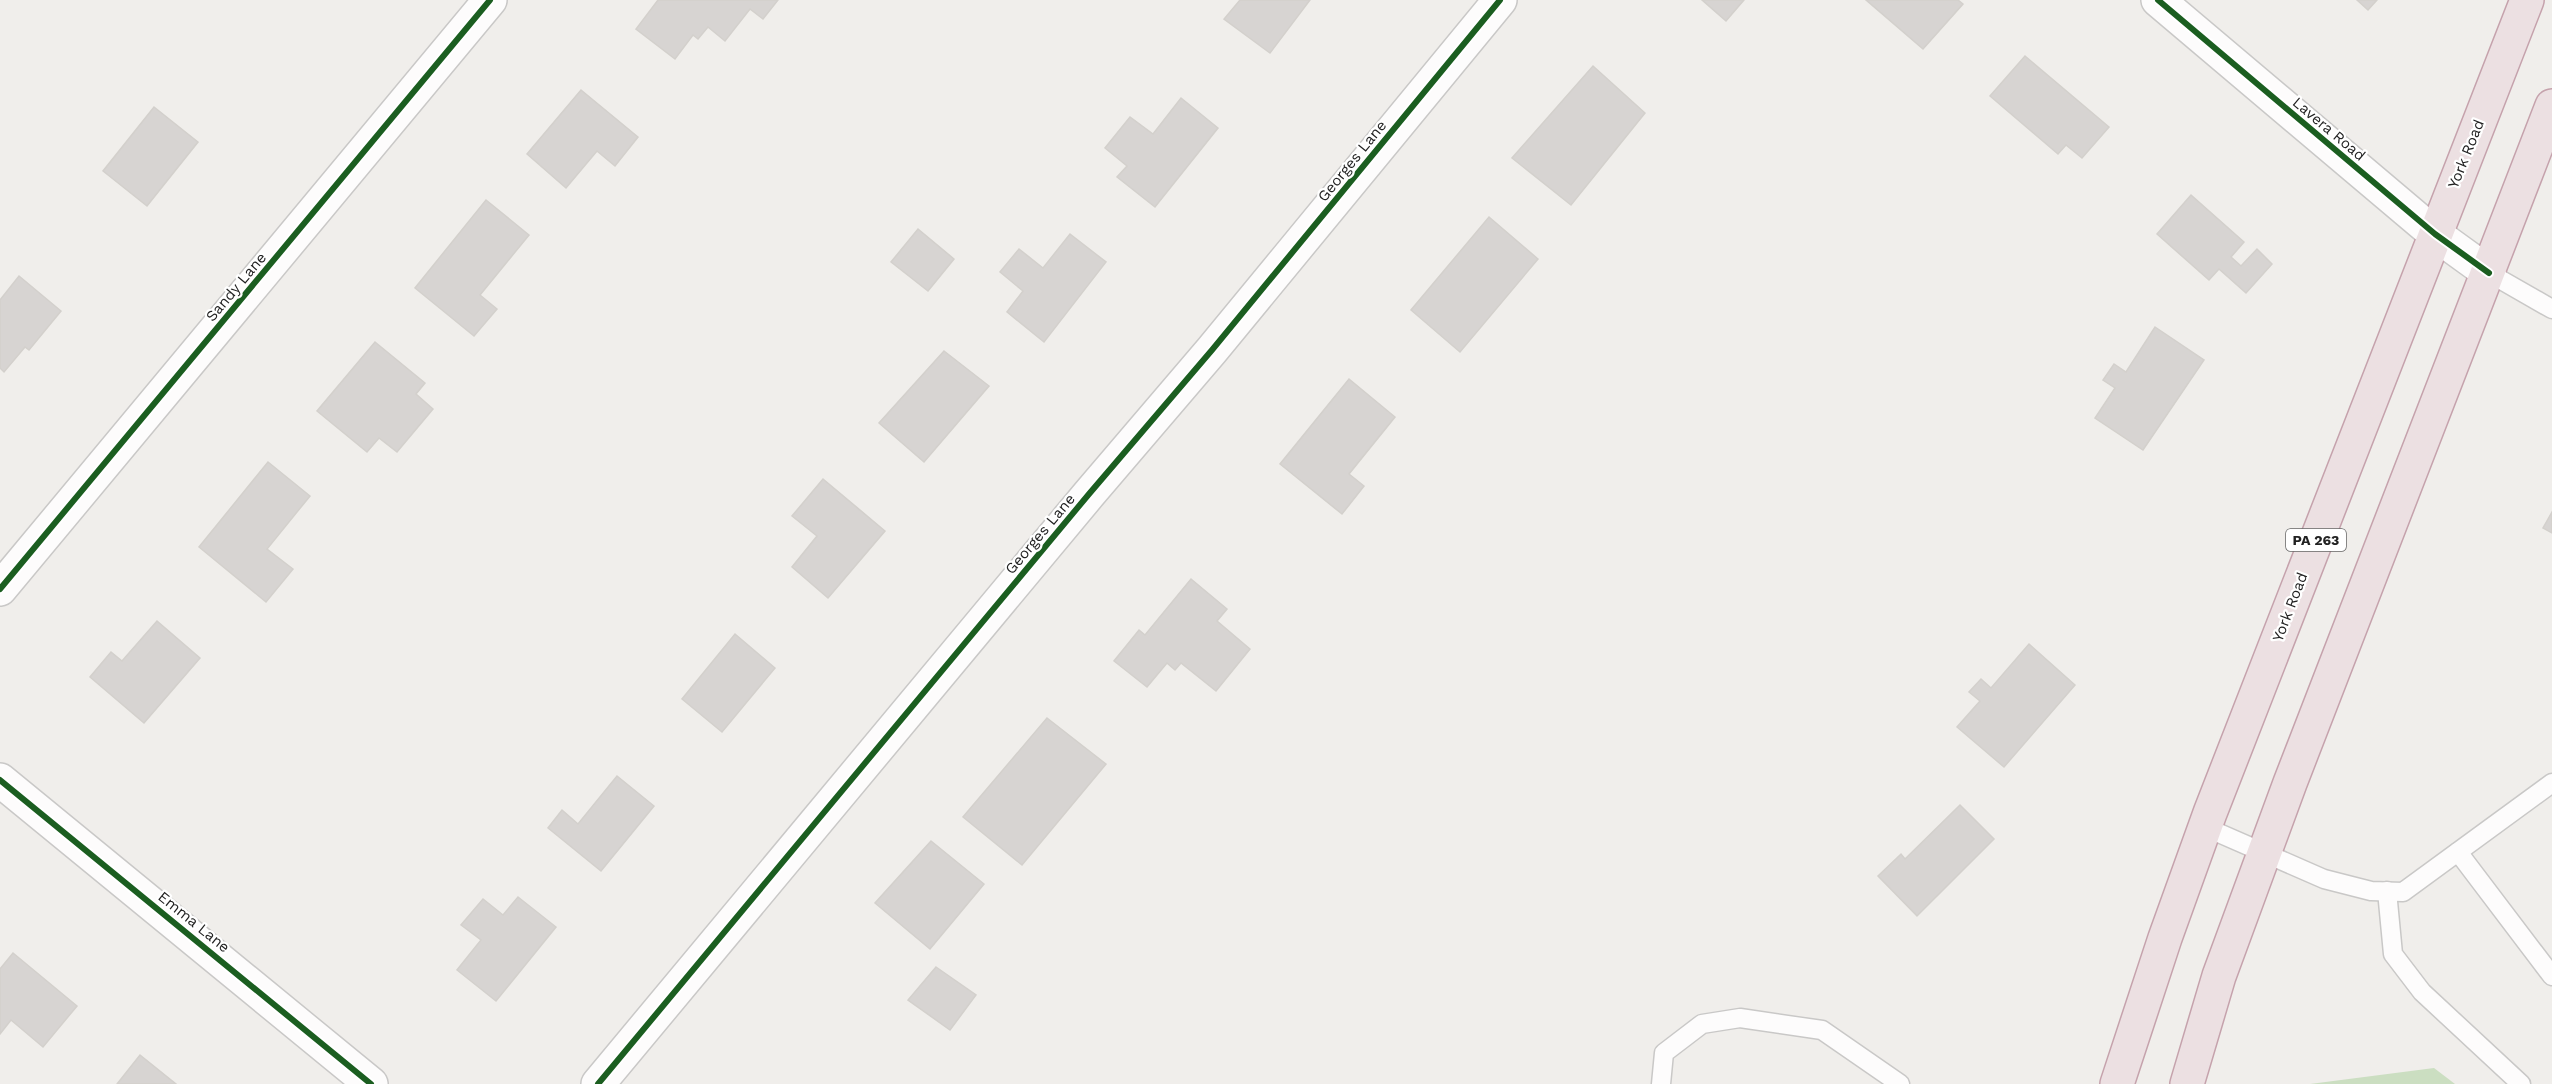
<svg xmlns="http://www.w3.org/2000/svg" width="2552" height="1084" viewBox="0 0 2552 1084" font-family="'Work Sans',sans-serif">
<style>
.forest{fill:#cbdec1}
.building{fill:#d7d4d2;stroke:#d3d0cc;stroke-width:1.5}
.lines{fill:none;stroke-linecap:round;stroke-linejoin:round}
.lane-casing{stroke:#c9c8c7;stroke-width:21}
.street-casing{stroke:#c9c8c7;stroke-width:36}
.highway-casing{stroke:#c5a2ac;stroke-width:36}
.lane{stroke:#fdfcfc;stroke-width:18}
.street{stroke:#fdfcfc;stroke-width:33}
.highway{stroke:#ece0e2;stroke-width:33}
.cycleway-casing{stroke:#fff;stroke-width:10}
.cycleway{stroke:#1b5e20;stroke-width:6}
.labels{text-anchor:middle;stroke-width:4.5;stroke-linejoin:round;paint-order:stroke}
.shield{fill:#fff;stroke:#646464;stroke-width:1.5}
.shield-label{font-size:14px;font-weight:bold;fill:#222}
.street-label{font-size:15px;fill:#222;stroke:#fff}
</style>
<rect width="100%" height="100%" fill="#f0eeeb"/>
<!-- forest -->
<path class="forest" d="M2434 1068 2455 1084H2310Z"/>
<!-- building -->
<g class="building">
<path d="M658 0H778L763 19 750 9 725 41 708 27 698 39 693 35 675 59 636 29Z"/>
<path d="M1240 0H1310L1270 53 1224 19Z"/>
<path d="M1702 0H1744L1726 21Z"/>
<path d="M1866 0H1958L1963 4 1923 49Z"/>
<path d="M2357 0H2377L2368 10Z"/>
<path d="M2025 56 2109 127 2082 158 2066 145 2058 154 1990 96Z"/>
<path d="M1593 66 1645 113 1571 205 1512 158Z"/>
<path d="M581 90 638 137 615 166 597 151 566 188 527 154Z"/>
<path d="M1181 98 1218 128 1155 207 1117 177 1127 166 1105 148 1130 117 1153 134Z"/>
<path d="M154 107 198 142 147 206 103 171Z"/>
<path d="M2191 195 2244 242 2231 257 2241 266 2257 249 2272 264 2246 293 2219 269 2209 280 2157 234Z"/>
<path d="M486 200 529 235 480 295 497 309 474 336 415 288Z"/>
<path d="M1489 217 1538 259 1460 352 1411 310Z"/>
<path d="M918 229 954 259 928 291 891 262Z"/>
<path d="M1070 234 1106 262 1044 342 1007 312 1023 291 1000 272 1019 249 1043 268Z"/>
<path d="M19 276 61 311 29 350 25 347 4 372 0 368V300Z"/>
<path d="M2155 327 2204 360 2143 450 2095 418 2115 388 2103 380 2114 364 2126 372Z"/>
<path d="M375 342 425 383 416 394 433 409 397 452 379 438 367 452 317 411Z"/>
<path d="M944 351 989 386 924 462 879 423Z"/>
<path d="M1349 379 1395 417 1349 474 1364 486 1342 514 1280 464Z"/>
<path d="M268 462 310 496 267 549 293 569 266 602 199 547Z"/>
<path d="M823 479 885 531 828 598 792 567 817 536 792 516Z"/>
<path d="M2552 512V533L2543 528Z"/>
<path d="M1191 579 1227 609 1217 621 1250 649 1216 691 1181 663 1175 670 1167 663 1147 687 1114 661 1139 630 1145 635Z"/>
<path d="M157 621 200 658 144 723 90 677 111 652 122 661Z"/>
<path d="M735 634 775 668 722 732 682 699Z"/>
<path d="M2029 644 2075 685 2004 767 1957 727 1980 701 1969 692 1981 679 1991 688Z"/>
<path d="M1047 718 1106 764 1022 865 963 817Z"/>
<path d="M617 776 654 806 601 871 548 828 562 810 578 824Z"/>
<path d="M1960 805 1994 839 1917 916 1878 876 1901 854 1905 859Z"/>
<path d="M931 841 984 884 930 949 875 903Z"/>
<path d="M518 897 556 927 496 1001 457 970 481 940 461 925 483 899 503 915Z"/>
<path d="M13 953 77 1006 43 1047 11 1020 0 1034V969Z"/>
<path d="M936 967 976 995 950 1030 908 1000Z"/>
<path d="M140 1055 176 1084H117Z"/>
</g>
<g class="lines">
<defs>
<g id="lane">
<path d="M2489 273 2552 309"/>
<path d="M2205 827 2324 879 2371 891 2403 892 2552 783"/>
<path d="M2458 852 2552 976"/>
<path d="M2387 891 2393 954 2422 992 2521 1084"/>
<path d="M1661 1084 1664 1053 1702 1024 1740 1018 1822 1030 1900 1084"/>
</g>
<g id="street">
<path d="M2158 0 2435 234 2489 273"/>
<path d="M0 589 490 0"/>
<path d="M0 780 371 1084"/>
<path d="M598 1084 1089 494 1212 350 1500 0"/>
</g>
<g id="highway">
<path d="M2117 1084 2165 938 2210 813 2527 0"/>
<path d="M2187 1084 2219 976 2290 783 2552 106"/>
</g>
</defs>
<!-- lane casing -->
<use href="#lane" class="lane-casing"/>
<!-- street casing -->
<use href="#street" class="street-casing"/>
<!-- highway casing -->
<use href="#highway" class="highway-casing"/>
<!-- lane -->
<use href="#lane" class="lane"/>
<!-- street -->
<use href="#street" class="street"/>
<!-- highway -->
<use href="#highway" class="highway"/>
<defs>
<g id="cycleway">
<path d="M2158 0 2435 234 2489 273"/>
<path d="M0 589 490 0"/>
<path d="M0 780 371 1084"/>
<path d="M598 1084 1089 494 1212 350 1500 0"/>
</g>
</defs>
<!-- cycleway casing -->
<use href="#cycleway" class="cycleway-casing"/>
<!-- cycleway -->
<use href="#cycleway" class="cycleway"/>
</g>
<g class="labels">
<!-- shield labels -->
<rect class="shield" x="2286" y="529" width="60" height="22" rx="4.5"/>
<g class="shield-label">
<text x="2316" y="545">PA 263</text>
</g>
<!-- street labels -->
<g class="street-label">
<text transform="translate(2329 129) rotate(40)" y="5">Lavera Road</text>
<text transform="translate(2466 154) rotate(-68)" y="5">York Road</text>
<text transform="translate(1352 161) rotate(-51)" y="5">Georges Lane</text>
<text transform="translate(236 287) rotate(-50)" y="5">Sandy Lane</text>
<text transform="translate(1040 534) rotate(-50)" y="5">Georges Lane</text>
<text transform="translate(2290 607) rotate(-69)" y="5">York Road</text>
<text transform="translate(194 922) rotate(39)" y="5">Emma Lane</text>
</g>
</g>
</svg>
